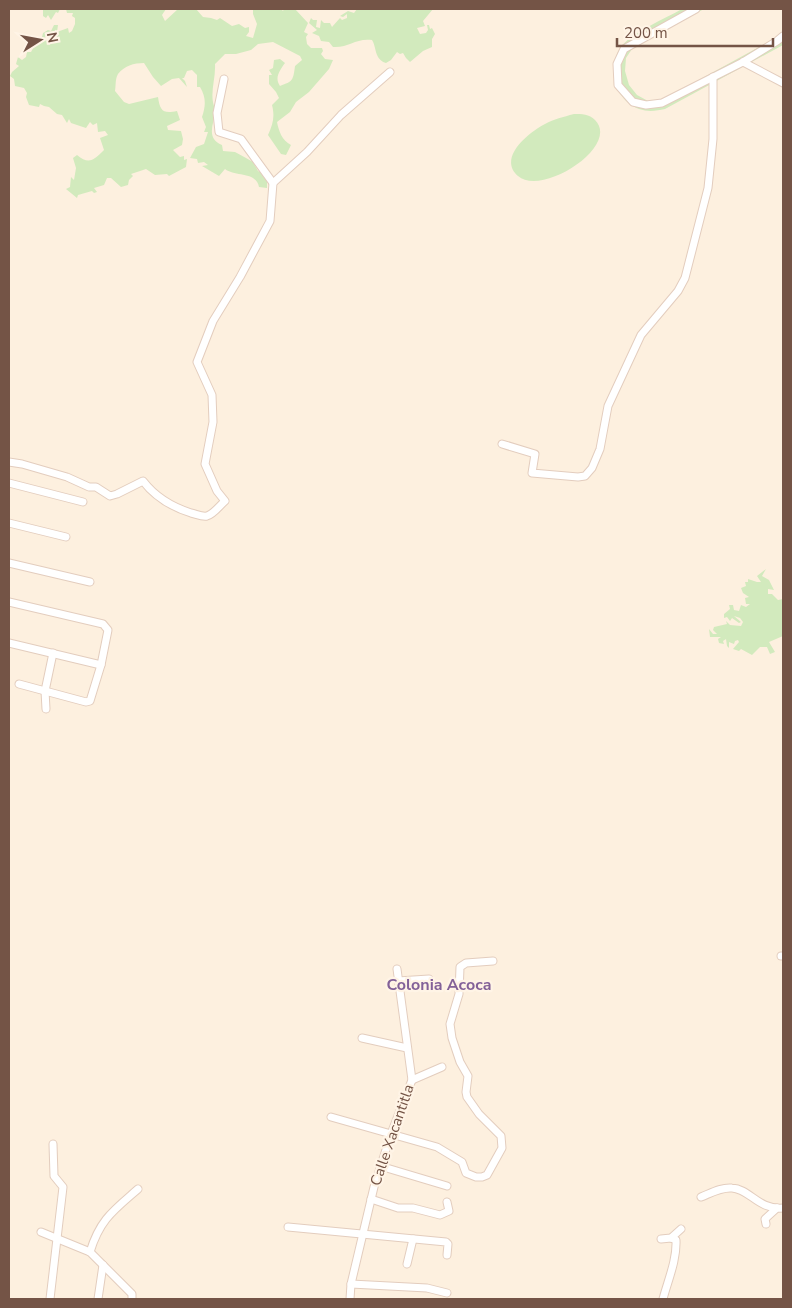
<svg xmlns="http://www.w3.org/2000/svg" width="792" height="1308" viewBox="0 0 792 1308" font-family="'Nunito Sans',sans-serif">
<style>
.green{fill:#d2eabd}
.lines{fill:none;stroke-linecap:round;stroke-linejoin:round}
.minor-casing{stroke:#e3cdbe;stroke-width:9}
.minor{stroke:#fff;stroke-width:7}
.labels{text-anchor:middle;stroke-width:4.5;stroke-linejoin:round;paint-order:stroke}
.street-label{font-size:15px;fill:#745446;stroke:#fff4e6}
.neighbourhood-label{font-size:16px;font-weight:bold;fill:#836198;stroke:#fff4e6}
</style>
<rect width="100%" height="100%" fill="#fdf0df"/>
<!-- green -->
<g class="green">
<path d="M43 9H60L58 13 56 12 51 20 48 15 46 18 43 16Z"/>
<path d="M66 9H166L162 15 165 21 178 9H196L203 17 211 18 217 20 220 18 232 26 239 24 245 28 249 27V32L246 36 253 38 257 24 253 14V9H281L283 11 284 9H295L308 23 304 32 308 34 306 37 307 44 311 48H322L323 51 321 54 325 59 333 60 329 69 309 92 296 102 290 112 277 122C279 132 282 140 291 145L286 155 281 154 268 135C273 124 275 117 272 105L279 98 276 92 269 84V75H272L269 70 273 68 274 60 280 59 285 63C280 70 274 78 280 86 293 81 293 81 295 66L302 60 300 56 273 42 258 44 251 50 236 54H225L215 64C216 80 208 96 216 111 213 124 206 139 222 145L223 151 235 152 246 158 253 162 258 171 267 176V188L259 187C256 171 235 177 225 169L219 176 202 166 208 165 204 162 198 163 197 159 190 158 196 147 204 144 208 132H204L206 127 202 117C206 105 206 97 200 87H197V75L192 70 187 71 184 78H182L185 81 187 87 179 78 172 79 161 86 153 77 144 63C134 63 124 66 118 74 115 79 116 86 115 91L124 102 129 104 158 97C160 111 163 114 177 111L180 120 167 126 168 130 181 131 183 139 182 145 173 150 180 157 184 156V160L187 159 186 167 169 176 167 174 155 175 146 169 131 174 133 176 129 180 128 185 121 187 111 178H107L104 185 94 188 97 192 94 193 92 191 78 195 77 198 66 189 70 187 71 177 74 180 76 168 73 158 77 155C89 165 94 160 104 150L100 138 108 135 105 131 98 132 97 123 93 125 90 122 86 128 71 123 69 119 67 123 62 115 57 114 49 107 44 106 40 104 39 107 29 105 26 97 27 93 24 88 15 86 14 79 10 76 12 72 19 66 16 64 18 57 22 60 26 57 27 52H31L36 43 41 41 43 33 48 30 51 31 54 25H58L57 32 68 28 69 33 72 31 75 24V18L72 16 73 13H67Z"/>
<path d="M357 9H433L423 21 425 26 417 28 420 34 426 33 428 30 427 25H429L430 29 432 28 435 34 432 39V47L423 51 410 62 406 58 403 53 400 54 397 52 391 60 386 63C374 59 377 48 372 40 355 38 349 48 333 47L329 42 321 41 319 36 312 33 317 30 309 23 311 18 313 20H317L316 27 320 28 321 20 324 23H330L332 27 340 18 342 20 347 18V14L343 17 340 16 348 11 354 13Z"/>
<path d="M682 9H704L634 46 626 58 625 71 629 85 637 95 648 101 664 99 779 36 783 30V45L665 109C656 111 648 112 639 109 614 99 606 68 621 47 631 33 666 18 682 9Z"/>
<path d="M574 114C582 114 589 114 595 120 621 146 542 197 518 176 497 158 529 132 545 124 554 119 563 117 574 114Z"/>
<path d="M766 569 762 576 769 580 774 590 768 589V594H772L778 600 783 599V636L769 642 775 652 770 654 767 647H760L752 655 741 649 739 651 733 649 739 642 738 640 735 641 734 644 729 642V648L727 646 726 639 723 641 724 644 719 643 718 639 721 637H710L709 629 713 634H717L713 630 714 627 727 624 726 621 730 625 741 626 743 622 740 618 734 616 741 622 739 623 732 618 730 621 727 617 724 618V614L730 609 729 605H733L734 610 739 611 741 605 746 607 750 604H746L745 598 749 597 743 593 741 588 746 586 745 582H748V579L757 582H761L757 576Z"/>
</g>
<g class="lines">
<defs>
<g id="minor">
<path d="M696 9 624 49 617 64 618 85 633 102 646 105 662 103 743 62 777 41 783 36"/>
<path d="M743 62 783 83"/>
<path d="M224 79 217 113 219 132 241 139 273 183"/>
<path d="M502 444 535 454 532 473 578 477 585 476 592 468 600 449 608 406 641 335 678 291 685 278 708 188 713 139V77"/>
<path d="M9 462 22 464 67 477 89 487H96L110 496 117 494 143 481C156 498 172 507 191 513 196 514 202 517 207 516 214 514 220 505 225 501L217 491 205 464 213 422 212 395 197 362 213 321 240 277 270 221 273 183 307 152 341 115 390 72"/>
<path d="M9 483 83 502"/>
<path d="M9 523 66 537"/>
<path d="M9 563 90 582"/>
<path d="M9 602 103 624 108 630 101 665 90 701 86 702 19 684"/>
<path d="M9 643 101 665"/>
<path d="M46 709 45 691 53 653"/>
<path d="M781 956H783"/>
<path d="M398 981 429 979"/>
<path d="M362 1038 407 1048"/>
<path d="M412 1080 442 1067"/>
<path d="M331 1117 437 1147 462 1162 466 1173 476 1177H482L487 1175 502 1148 501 1136 479 1114 467 1097 466 1092 468 1076 460 1062 452 1038 450 1024 459 994 460 967 466 963 493 961"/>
<path d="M380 1166 447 1186"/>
<path d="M701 1197C711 1193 721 1187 732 1188 750 1189 758 1210 783 1208"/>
<path d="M371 1199 398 1208H413L440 1215 449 1211 447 1202"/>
<path d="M766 1224 765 1219 777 1208"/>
<path d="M288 1227 446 1242 448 1244 447 1255"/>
<path d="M41 1232 90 1252 132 1294V1299"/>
<path d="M661 1239 671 1238 681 1229"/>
<path d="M90 1252C100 1219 114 1210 138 1189"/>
<path d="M407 1264 413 1239"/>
<path d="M351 1284 427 1288 447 1293"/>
<path d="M50 1299 63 1187 54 1176 53 1144"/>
<path d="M98 1299 103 1265"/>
<path d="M350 1299 351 1284 374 1187 391 1134 412 1080 397 969"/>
<path d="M663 1299C668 1280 677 1260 676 1240L671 1238"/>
</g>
</defs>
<!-- minor casing -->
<use href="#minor" class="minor-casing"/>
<!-- minor -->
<use href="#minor" class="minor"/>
</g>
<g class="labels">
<!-- street labels -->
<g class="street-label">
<text transform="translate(392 1135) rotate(-71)" y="5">Calle Xacantitla</text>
</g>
<!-- neighbourhood labels -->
<g class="neighbourhood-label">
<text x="439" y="990">Colonia Acoca</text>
</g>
</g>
<!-- border -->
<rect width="792" height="1308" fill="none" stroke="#745446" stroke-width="20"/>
<!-- north arrow -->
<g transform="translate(40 40) rotate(79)" stroke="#fff4e6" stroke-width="4" paint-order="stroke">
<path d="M0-4L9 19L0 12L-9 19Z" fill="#745446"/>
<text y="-8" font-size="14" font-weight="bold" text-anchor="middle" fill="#745446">N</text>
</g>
<!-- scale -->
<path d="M617 38v8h156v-8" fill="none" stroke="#745446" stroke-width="2.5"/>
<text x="624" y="38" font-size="15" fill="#745446" stroke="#fff4e6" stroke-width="4" paint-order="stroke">200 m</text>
</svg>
